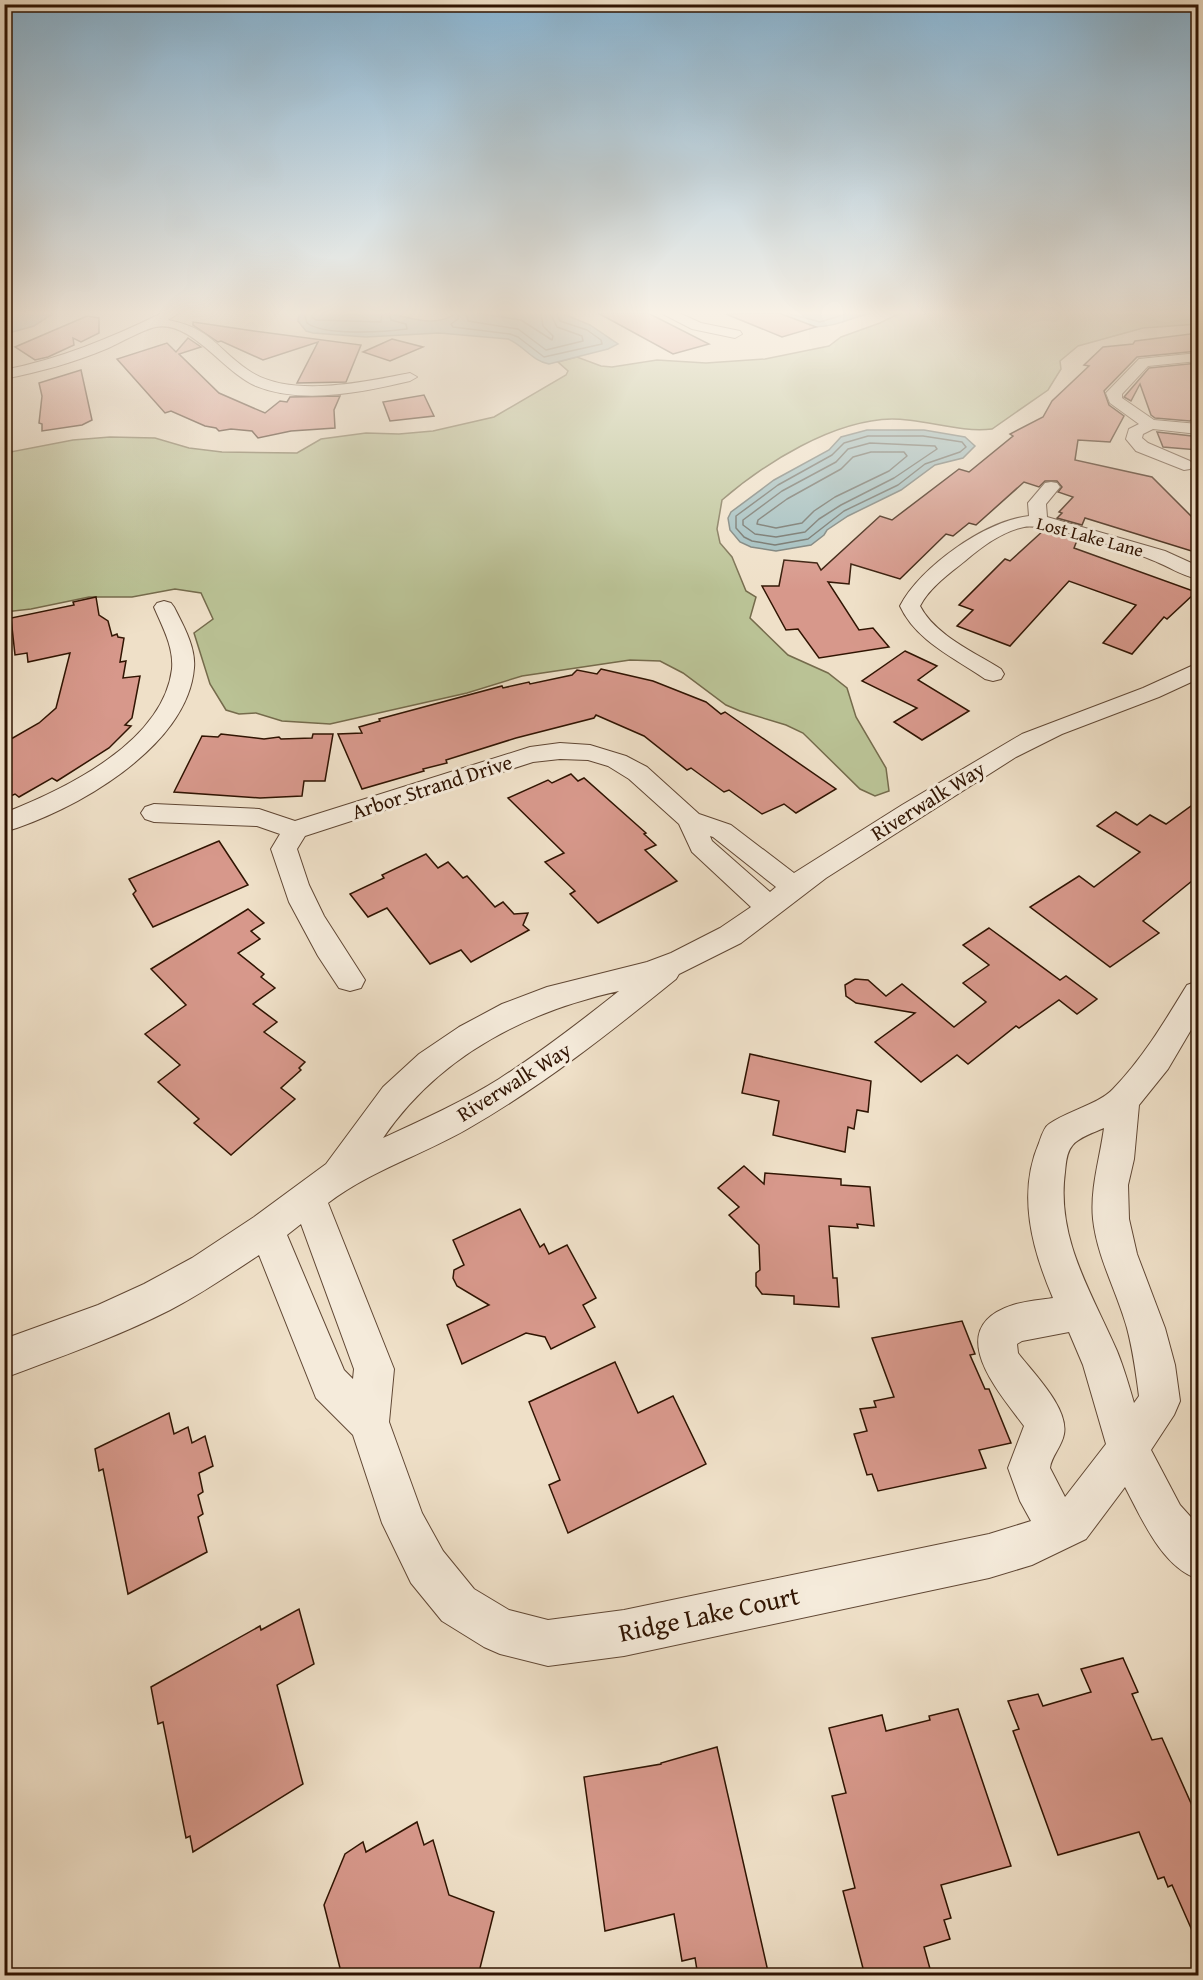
<svg xmlns="http://www.w3.org/2000/svg" width="1203" height="1980" viewBox="0 0 1203 1980" font-family="'Gentium Book Plus',serif">
<style>
.green{fill:#bac295;stroke:#756b4c;stroke-width:1.5}
.water{fill:#9cbbbd;stroke:#717872;stroke-width:1.5}
.lines{fill:none;stroke-linecap:round;stroke-linejoin:round}
.shore{stroke:#666860;stroke-width:1.5}
.building{fill:#d7988b;stroke:#301402;stroke-width:1.5}
.minor-casing{stroke:#604734;stroke-width:2}
.minor{fill:#f5ebdb;fill-rule:evenodd}
.labels{text-anchor:middle;stroke-width:6;stroke-linejoin:round;paint-order:stroke}
.far-street-label{font-size:18px;fill:#301402;stroke:#f5ebdb}
.street-label{font-size:21px;fill:#301402;stroke:#f5ebdb}
.near-street-label{font-size:26px;fill:#301402;stroke:#f5ebdb}
</style>
<rect width="100%" height="100%" fill="#efe0c8"/>
<filter id="stains"><feTurbulence type="fractalNoise" baseFrequency=".00333" numOctaves="4"/><feColorMatrix values="0 0 0 0 .2 0 0 0 0 .09 0 0 0 0 .02 0 0 0 .5 -.17"/></filter>
<radialGradient id="worn" r=".72"><stop offset=".6" stop-color="#630" stop-opacity="0"/><stop offset="1" stop-color="#630" stop-opacity=".3"/></radialGradient>
<!-- green -->
<path class="green" d="M900 313H1198V324L1143 328 1078 346 1060 361 1061 369 1048 390 992 429C959 433 925 419 892 419 833 420 765 463 722 500L717 529 720 543 732 557 746 591 756 597 750 618 788 655 828 673 847 688 856 717 886 768 889 791 875 796 860 789 803 733 786 725 740 711 726 705 683 673 660 661 630 660 522 676 467 693 330 724 282 721 256 713 239 714 226 710 210 684 194 633 213 619 201 593 175 589 132 597H89L31 609 5 612V453L73 440 110 437 155 438 189 448 222 452 297 453 321 439 366 433 399 434 433 431 494 417 566 375 568 371 558 362 577 357 601 366 612 367 657 360 706 363 765 359 829 346 841 337 880 323Z"/>
<!-- water -->
<g class="water">
<path d="M4 313H54L34 326 5 334Z"/>
<path d="M302 313C329 313 356 310 383 313 406 315 434 330 456 313H561L590 325 618 344 608 349 549 364C532 361 523 345 508 339L439 333 366 337 313 333 306 331 298 321 299 314Z"/>
<path d="M774 313H870C827 326 818 336 774 313Z"/>
<path d="M867 430H924L965 437 975 446 963 458 935 465 901 490 848 516 827 530 824 535 811 545 776 551 751 547 740 542 730 530 728 518 731 512 774 480 829 450 841 437Z"/>
</g>
<g class="lines">
<!-- shore -->
<g class="shore">
<path d="M304 313 307 323C324 336 385 332 407 329L406 324 391 320 389 313"/>
<path d="M312 313V317L316 320 381 322 382 313"/>
<path d="M459 313 458 319 451 324 453 327 510 334 518 337 544 357 602 344 601 340 587 330 560 321 557 313"/>
<path d="M466 313 468 321 518 329 546 350 583 341 582 336 557 327 550 313"/>
<path d="M477 313 521 320 552 340 553 336 543 326 541 313"/>
<path d="M787 313 820 322 849 313"/>
<path d="M868 436H923L962 442 966 447 960 452 925 464 898 485 844 511 808 539 775 545 752 541 744 537 736 528V516L778 485 832 455 844 443Z"/>
<path d="M870 443 935 446 937 449 894 478 841 505 819 519 805 532 776 537 755 534 743 525V520L782 491 836 462 848 449Z"/>
<path d="M871 452H904L907 456 889 471 835 497 814 511 802 523 776 528 757 524 758 520 787 499 841 469 853 457Z"/>
</g>
</g>
<!-- building -->
<g class="building">
<path d="M598 313H648L709 344 673 354Z"/>
<path d="M779 313 816 327 782 337 726 314Z"/>
<path d="M87 316 99 318V333L81 342 73 338 74 345 48 357 35 360 15 347Z"/>
<path d="M193 322 254 331 361 345 346 382 297 383 318 342 263 360 221 341 218 342 193 325Z"/>
<path d="M1198 333V351L1137 357 1104 391 1109 405 1124 416 1110 442 1078 440 1075 460 1152 477 1198 523V553L1085 518 1082 525 1057 518 1062 513 1059 512 1073 497 1058 492 1062 487 1057 481H1045L1039 487 1024 482 976 525 969 523 953 536 946 534 900 579 851 564 849 584 828 582 859 630 873 628 889 647 819 658 798 629 786 630 762 586H779L784 560 817 563 821 570 880 516 892 520 959 469 969 472 1013 436 1010 434 1043 417 1052 401 1089 366 1084 365 1103 347 1133 344 1135 341Z"/>
<path d="M188 338 201 347 179 354 219 393 265 413 280 401 287 402 290 397 340 396 334 410 335 428 291 431 258 438 252 431 231 429 219 431 216 428 205 426 171 411 165 413 117 359 167 343 176 352Z"/>
<path d="M392 339 423 347 390 361 363 352Z"/>
<path d="M1198 363V413L1190 421 1155 418 1151 415 1140 384 1131 401 1124 397 1149 368Z"/>
<path d="M81 370 92 420 82 425 42 431V424L39 423 42 396 39 383Z"/>
<path d="M424 395 434 416 390 421 383 402Z"/>
<path d="M1157 432 1192 436 1198 450 1163 447Z"/>
<path d="M1044 530 1078 538 1074 548 1196 592 1167 619 1164 617 1132 654 1103 643 1136 605 1069 581 1010 646 957 626 973 610 959 605 1005 559 1010 561Z"/>
<path d="M96 597 99 615 108 621 112 636 117 634 118 637 124 638 120 662 126 661 123 678 140 676 132 718 125 725 131 726 109 748 57 781 52 778 19 797 15 794 4 799V743L39 723 56 708 70 653 28 662 27 653 15 655 11 618 74 605 73 602Z"/>
<path d="M905 651 937 666 918 680 969 711 922 740 894 722 917 708 862 681Z"/>
<path d="M601 669 653 681 706 702 721 714 725 712 836 789 796 813 784 804 762 814 729 790 724 792 691 768 687 770 644 736 596 715 594 718 516 738 446 760 447 763 423 769 424 771 362 789 338 734 362 733 359 727 380 721 379 719 502 686 503 688 529 682 530 684 572 675 577 670 597 674Z"/>
<path d="M221 734 264 739 279 737 281 739 312 738 313 734H333L325 781H304L302 796 260 798 174 792 202 736 218 737Z"/>
<path d="M571 774 578 781 584 778 646 833 644 834 656 845 645 850 677 881 598 923 570 894 575 891 545 862 564 853 508 798 548 780 552 783Z"/>
<path d="M1198 801V876L1143 921 1159 933 1110 967 1030 907 1079 876 1094 887 1140 852 1097 826 1116 812 1137 825 1150 815 1166 824Z"/>
<path d="M219 841 248 885 153 927 133 894 136 891 129 879Z"/>
<path d="M426 854 438 868 448 862 463 878 467 876 495 907 503 902 514 914 528 913 523 925 529 930 471 962 461 950 430 964 387 908 368 917 350 894 384 878 382 875Z"/>
<path d="M248 909 264 923 251 931 260 939 238 953 264 974 261 977 275 988 253 1004 277 1022 264 1032 305 1062 299 1068 301 1070 281 1088 295 1099 231 1155 194 1123 199 1119 158 1082 180 1065 145 1034 186 1005 151 969Z"/>
<path d="M989 928 1060 980 1066 976 1097 999 1077 1014 1059 1000 1019 1028 1016 1026 968 1064 957 1055 921 1082 875 1042 915 1013 856 1003 846 996 845 985 855 979 868 980 886 996 902 984 954 1027 986 1002 963 983 989 965 963 945Z"/>
<path d="M750 1054 871 1081 868 1112 857 1110 854 1129 848 1127 845 1152 773 1135 779 1101 742 1093Z"/>
<path d="M744 1166 764 1184 765 1173 841 1179V1185L870 1187 874 1226 857 1224 858 1228 829 1226 833 1278H837L839 1307 794 1304V1296L762 1294 756 1286V1273L760 1270 759 1245 729 1215 739 1207 718 1188Z"/>
<path d="M520 1209 540 1247 544 1244 549 1254 567 1245 596 1298 583 1305 595 1327 551 1349 545 1337 526 1333 462 1364 447 1325 489 1305 457 1286 453 1278 454 1270 464 1265 453 1240Z"/>
<path d="M962 1321 975 1354 970 1355 985 1389H989L1011 1443 979 1450 986 1468 878 1491 872 1474 867 1475 854 1434 867 1431 860 1409 876 1407 874 1401 894 1397 872 1338Z"/>
<path d="M615 1362 638 1413 673 1396 706 1464 568 1533 549 1485 560 1480 529 1402Z"/>
<path d="M169 1413 174 1434 188 1427 192 1443 205 1436 213 1466 199 1473 203 1492 198 1495 203 1514 198 1517 207 1552 128 1594 103 1469 99 1471 95 1449Z"/>
<path d="M299 1609 314 1664 277 1685 303 1784 193 1852 190 1836 186 1838 163 1722 158 1724 151 1687 260 1626 261 1630Z"/>
<path d="M1123 1658 1138 1692 1132 1694 1152 1740 1162 1738 1198 1819V1944L1172 1885 1168 1887 1164 1877 1158 1879 1139 1832 1058 1855 1013 1731 1019 1729 1008 1701 1038 1694 1043 1706 1091 1692 1081 1669Z"/>
<path d="M958 1709 1011 1866 941 1885 951 1918 944 1920 950 1939 924 1947 932 1976H865L843 1891 855 1888 832 1796 846 1793 829 1728 882 1715 886 1731 930 1720 929 1716Z"/>
<path d="M717 1747 769 1976H698L695 1958 682 1961 674 1914 605 1931 584 1777 661 1764V1763Z"/>
<path d="M417 1822 424 1845 433 1840 449 1895 494 1912 478 1976H342L324 1905 345 1854 363 1842 366 1852Z"/>
</g>
<g class="lines">
<defs>
<g id="minor">
<path d="M162 313H179L168 320C211 328 216 348 248 370 289 399 364 382 410 373L417 377 410 381C363 392 303 405 256 386 224 373 191 320 156 327 144 329 118 344 106 349 73 363 39 372 4 379V370C60 359 111 338 162 313Z"/>
<path d="M661 313H679L701 323 740 331 742 334 735 338 692 329Z"/>
<path d="M1198 353V361L1148 366 1122 394V398L1154 420 1198 424V434L1153 429 1143 434 1142 438 1148 443 1190 461 1193 465 1190 469 1184 470 1136 451 1126 439 1129 429 1139 424 1110 403 1106 393 1139 359Z"/>
<path d="M1051 482 1057 483 1060 487 1046 504 1047 517 1165 551 1198 566V579C1182 576 1168 566 1152 560 1129 550 1046 523 1024 527 1003 531 981 547 965 561 950 573 929 588 920 606 935 635 974 652 1001 669L1004 674 1001 679 993 681 985 679C955 658 916 641 900 606 920 567 985 521 1029 516L1028 503 1045 483Z"/>
<path d="M164 601 171 603 174 607C183 625 196 647 194 668 188 747 73 812 4 832V813C66 789 163 742 172 669 174 647 162 626 154 607L157 603Z"/>
<path d="M1198 663V679L1159 697 1062 734 1016 757 826 878 741 943 679 974 676 979C608 1034 545 1084 469 1128 423 1155 371 1170 328 1203L394 1369 389 1422 422 1513 443 1551 474 1589 509 1610 548 1620 624 1610 989 1534 1031 1521 1020 1501 1008 1468 1024 1426C999 1392 941 1328 1013 1305 1025 1301 1040 1300 1053 1298 1032 1249 1017 1194 1039 1143 1041 1137 1044 1127 1049 1124 1067 1111 1099 1104 1113 1089 1143 1058 1165 1021 1187 985L1198 981V1018L1168 1069 1139 1105 1134 1159 1128 1185 1129 1219 1137 1254 1165 1328 1175 1365 1180 1401 1174 1415 1151 1450 1180 1505 1198 1525V1579C1162 1567 1142 1519 1125 1487L1086 1539 1032 1565 989 1578 624 1656 548 1666 500 1654 484 1647 442 1621 411 1583 382 1523 353 1435 316 1398 259 1255C230 1274 201 1294 170 1310 117 1337 60 1357 4 1378V1339L98 1305 144 1284 192 1258 254 1217 326 1164 383 1087 419 1054 459 1027 502 1004 547 987 647 962 671 953 720 928 751 907 692 852 679 824 629 779 608 766 588 760 560 759 533 762 305 836 297 849 309 885 324 916 365 980 361 988 350 991 339 988 318 956 289 902 271 849 280 834 257 826 154 822 145 819 141 813 145 807 154 804 259 809 295 821 530 747 560 743 590 745 626 756 647 767 699 814 731 825 794 873 902 805 1022 734 1143 688ZM710 836 713 837 776 887 770 892 712 841ZM619 991C580 1022 541 1052 499 1079 462 1102 422 1120 383 1138 439 1056 525 1012 619 991ZM1104 1128C1100 1158 1090 1188 1093 1219 1097 1257 1117 1292 1127 1328 1133 1351 1136 1373 1139 1396L1134 1403C1129 1386 1124 1368 1117 1351 1092 1293 1056 1239 1065 1172 1066 1164 1066 1153 1072 1146 1077 1138 1095 1132 1104 1128ZM301 1224 354 1369 353 1379 344 1370 287 1235ZM1069 1332 1083 1365 1106 1444 1065 1497 1050 1468C1051 1457 1062 1446 1064 1434 1069 1408 1033 1373 1018 1353L1017 1344 1022 1341Z"/>
</g>
</defs>
<!-- minor casing -->
<use href="#minor" class="minor-casing"/>
<!-- minor -->
<use href="#minor" class="minor"/>
</g>
<!-- sky -->
<linearGradient id="sky" x2="0" y2="1"><stop stop-color="#89b7d7"/><stop offset="0.53" stop-color="#f8f1e6"/><stop offset="1" stop-color="#f8f1e6" stop-opacity="0"/></linearGradient>
<rect width="1203" height="590" fill="url(#sky)"/>
<g class="labels">
<!-- far-street labels -->
<g class="far-street-label">
<text transform="translate(1090 537) rotate(15)" y="6">Lost Lake Lane</text>
</g>
<!-- street labels -->
<g class="street-label">
<text transform="translate(432 787) rotate(-18)" y="7">Arbor Strand Drive</text>
<text transform="translate(928 801) rotate(-32)" y="7">Riverwalk Way</text>
<text transform="translate(514 1082) rotate(-32)" y="7">Riverwalk Way</text>
</g>
<!-- near-street labels -->
<g class="near-street-label">
<text transform="translate(709 1614) rotate(-12)" y="9">Ridge Lake Court</text>
</g>
</g>
<!-- margin -->
<rect width="1203" height="1980" fill="none" stroke="#efe0c8" stroke-width="24"/>
<rect x="6" y="6" width="1191" height="1968" fill="none" stroke="#301402" stroke-width="3"/>
<rect x="12" y="12" width="1179" height="1956" fill="none" stroke="#301402" stroke-width="1.5"/>
<rect width="100%" height="100%" filter="url(#stains)"/>
<rect width="100%" height="100%" fill="url(#worn)"/>
</svg>
